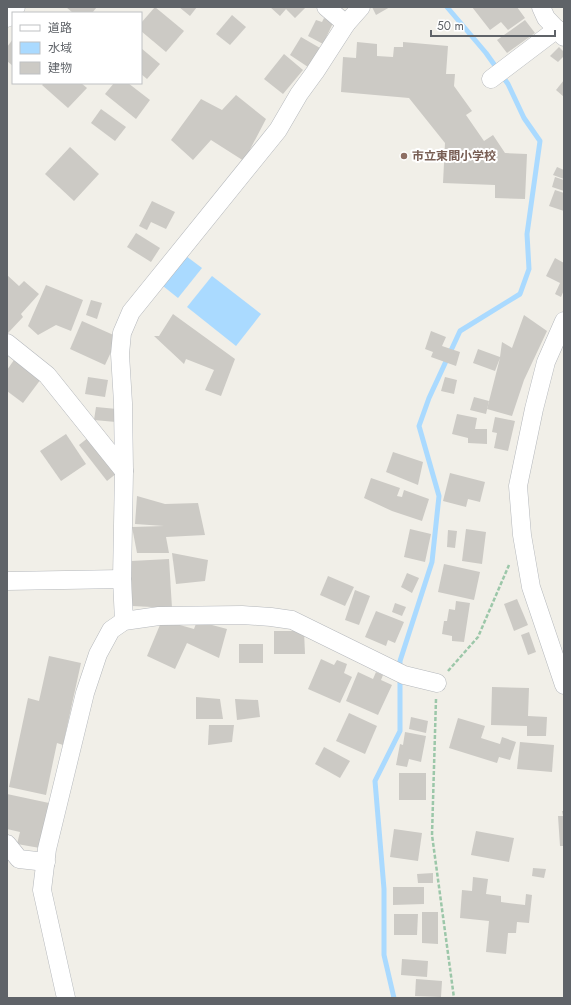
<svg xmlns="http://www.w3.org/2000/svg" width="571" height="1005" viewBox="0 0 571 1005" font-family="Jost,'Noto Sans JP',sans-serif">
<style>
.water{fill:#aadaff}
.lines{fill:none;stroke-linecap:round;stroke-linejoin:round}
.stream{stroke:#aadaff;stroke-width:5}
.building{fill:#cccac5}
.minor-casing{stroke:#b5b8bc;stroke-width:19}
.path{stroke:#9cc7a9;stroke-width:2.5;stroke-dasharray:4 2;stroke-linecap:butt}
.minor{stroke:#fff;stroke-width:18}
.education-dot{fill:#8d6e63;stroke:#fff;stroke-width:1.5}
.labels{text-anchor:middle;stroke-width:4;stroke-linejoin:round;paint-order:stroke}
.education-label{font-size:12px;font-weight:bold;fill:#785e54;stroke:#fff;text-anchor:start}
</style>
<rect width="100%" height="100%" fill="#f1efe8"/>
<!-- water -->
<g class="water">
<path d="M186 256 202 268 178 298 163 286Z"/>
<path d="M212 276 261 314 236 346 187 307Z"/>
</g>
<g class="lines">
<!-- stream -->
<g class="stream">
<path d="M400 669V661L432 562 439 496 419 426 429 398 460 331 520 294 529 269 527 234 540 141 524 118 508 84 486 53 447 7"/>
<path d="M394 998 384 955V889L375 781 400 731V677"/>
</g>
</g>
<!-- building -->
<g class="building">
<path d="M66 7H97L92 13H73Z"/>
<path d="M155 7 184 31 166 52 141 31V23Z"/>
<path d="M179 7H197L190 16Z"/>
<path d="M270 7H306L295 18 286 9 280 16Z"/>
<path d="M372 7H390L376 15Z"/>
<path d="M472 7H517L525 18 508 30 501 22 490 30Z"/>
<path d="M232 15 246 27 230 45 216 34Z"/>
<path d="M324 18 333 23 323 44 308 36 316 20 322 22Z"/>
<path d="M525 20 535 33 507 53 497 40Z"/>
<path d="M301 37 320 48 308 67 290 55Z"/>
<path d="M13 39V66L7 61V47Z"/>
<path d="M357 42 377 44V56L393 57 394 47H403V42L448 46 446 74H455L454 86 472 111 466 115 484 141 493 135 505 153 527 154 525 199 495 198V185L443 183 445 143 409 98 341 92 343 57 356 58Z"/>
<path d="M559 47 564 52V56L558 62 550 56Z"/>
<path d="M141 48 160 64 147 79 141 74Z"/>
<path d="M284 54 303 70 283 94 264 79Z"/>
<path d="M564 80V97L556 90Z"/>
<path d="M44 83H81L87 88 68 108 42 85Z"/>
<path d="M114 83H128L150 100 136 119 105 94Z"/>
<path d="M236 95 266 119 244 161 211 140 193 160 171 140 201 99 222 110Z"/>
<path d="M101 109 126 127 115 141 91 123Z"/>
<path d="M70 147 99 174 74 201 45 174Z"/>
<path d="M557 167 564 170V179L553 175Z"/>
<path d="M555 177 564 180V191L552 187Z"/>
<path d="M555 190 564 193V211L549 206Z"/>
<path d="M152 201 175 212 166 229 151 222 147 230 139 226Z"/>
<path d="M136 233 160 248 151 262 127 247Z"/>
<path d="M555 258 564 263V290L561 297 555 294 560 283 546 276Z"/>
<path d="M7 275 19 286 24 281 39 294 21 314 23 317 8 333 7 332Z"/>
<path d="M46 285 83 300 71 331 56 325 38 335 28 326Z"/>
<path d="M91 300 102 303 97 319 86 315Z"/>
<path d="M173 314 235 359 221 396 205 390 214 370 186 359 184 364 154 336H159Z"/>
<path d="M524 315 547 331 524 380 512 416 487 409 500 358 495 371 473 363 478 349 500 357 502 342 512 348Z"/>
<path d="M82 321 118 337 105 365 70 349Z"/>
<path d="M431 331 446 337 442 346 460 352 456 366 431 357 433 352 425 349Z"/>
<path d="M14 360 41 379 23 403 7 391V370Z"/>
<path d="M88 377 108 380 105 397 85 394Z"/>
<path d="M445 377 457 380 454 394 441 391Z"/>
<path d="M474 397 489 401 486 414 470 410Z"/>
<path d="M96 407 117 409 116 422 94 420Z"/>
<path d="M457 414 477 418 475 429H487V444L468 443V438L452 434Z"/>
<path d="M495 417 515 421 508 451 494 448 497 433 492 432Z"/>
<path d="M66 434 86 464 61 481 40 451Z"/>
<path d="M89 437 117 473 107 481 79 445Z"/>
<path d="M393 452 423 462 418 485 386 472Z"/>
<path d="M450 473 485 482 480 502 468 499 466 507 443 501Z"/>
<path d="M371 478 400 488 397 496 402 497 404 490 429 499 422 521 392 511 364 498Z"/>
<path d="M137 496 165 504 198 503 205 535 166 537 169 553H137L132 527 164 526 135 524Z"/>
<path d="M410 529 431 534 425 562 404 557Z"/>
<path d="M466 529 486 532 482 564 462 561Z"/>
<path d="M448 530 457 531 455 548 447 547Z"/>
<path d="M172 553 208 560 205 581 176 584Z"/>
<path d="M169 559 172 608 132 606 131 561Z"/>
<path d="M444 564 480 572 474 600 438 592Z"/>
<path d="M407 573 419 578 412 593 401 587Z"/>
<path d="M328 576 354 587 345 606 320 595Z"/>
<path d="M355 590 370 596 359 625 345 620Z"/>
<path d="M517 599 528 625 514 631 504 604Z"/>
<path d="M456 601 470 603 464 642 452 641V636L442 634 444 621H447L449 609 455 610Z"/>
<path d="M395 603 406 607 402 616 392 612Z"/>
<path d="M376 611 404 622 395 643 388 640 386 646 365 637Z"/>
<path d="M162 620 194 629 197 621 227 629 219 658 187 643 175 669 147 656Z"/>
<path d="M274 631H304L305 654H274Z"/>
<path d="M529 632 536 652 528 655 521 635Z"/>
<rect x="239" y="644" width="24" height="19"/>
<path d="M49 656 81 663 63 745 57 743 46 795 9 787 28 698 39 701Z"/>
<path d="M321 659 334 665 337 660 347 664 344 673 352 677 340 703 308 689Z"/>
<path d="M358 672 373 679 376 672 383 675 381 680 392 685 378 715 346 701Z"/>
<path d="M492 687 529 688 528 716 547 717 546 736H527V726L491 725Z"/>
<path d="M196 697 220 699 223 719H196Z"/>
<path d="M235 699 258 700 260 717 237 720Z"/>
<path d="M349 713 377 726 365 754 336 741Z"/>
<path d="M411 717 428 721 426 733 409 729Z"/>
<path d="M458 718 485 726 481 738 500 744 502 737 516 742 510 760 499 757 497 763 449 748Z"/>
<path d="M209 725H234L232 742 208 745Z"/>
<path d="M405 732 426 736 421 762 409 759 407 767 396 765 400 744 403 745Z"/>
<path d="M520 742 554 745 552 772 517 769Z"/>
<path d="M324 747 350 761 340 778 315 764Z"/>
<rect x="399" y="773" width="27" height="27"/>
<path d="M7 794 49 803 40 848 17 844 20 832 7 829Z"/>
<path d="M562 811H564V846H560L558 816H563Z"/>
<path d="M394 829 422 833 418 861 390 857Z"/>
<path d="M476 831 514 838 509 862 471 855Z"/>
<path d="M533 868 546 869 544 878 532 876Z"/>
<path d="M433 873V883H418L417 874Z"/>
<path d="M473 877 488 879 486 894 501 896V902L525 905 526 894 532 895 529 923 517 922 516 933H508L506 954 486 952 489 921 460 918 462 890 472 891Z"/>
<path d="M393 887H424V904L393 905Z"/>
<path d="M422 912H438V944L422 943Z"/>
<path d="M394 914H418L417 935H394Z"/>
<path d="M402 959 428 961 427 977 401 975Z"/>
<path d="M416 979 442 981 441 997 415 996Z"/>
</g>
<g class="lines">
<defs>
<g id="minor">
<path d="M541 7 546 18 564 37"/>
<path d="M7 18 16 7"/>
<path d="M346 24 361 7"/>
<path d="M491 79 557 29"/>
<path d="M564 321 546 362 534 409 518 486 522 535 531 587 564 685"/>
<path d="M7 343 47 375 124 471"/>
<path d="M7 581 122 579"/>
<path d="M124 621 122 579 124 471 123 403 120 354 122 333 131 312 278 130 299 94 315 72 346 24 326 7"/>
<path d="M7 844 19 859 46 862"/>
<path d="M66 998 42 890 47 849 85 693 98 654 111 630 124 621 159 616 242 615 271 617 292 620 404 675 437 683"/>
</g>
</defs>
<!-- minor casing -->
<use href="#minor" class="minor-casing"/>
<!-- path -->
<g class="path">
<path d="M448 671 478 637 509 565"/>
<path d="M436 699 432 835 454 998"/>
</g>
<!-- minor -->
<use href="#minor" class="minor"/>
</g>
<!-- markers -->
<circle class="education-dot" cx="404" cy="156" r="4"/>
<g class="labels">
<!-- education labels -->
<g class="education-label">
<text x="412" y="160">市立東間小学校</text>
</g>
</g>
<!-- border -->
<rect width="571" height="1005" fill="none" stroke="#5f6368" stroke-width="16"/>
<!-- legend -->
<rect x="12" y="12" width="130" height="72" fill="#ffffff" stroke="#bfc1c3"/>
<rect x="20" y="25" width="20" height="6" fill="#ffffff" stroke="#bfc1c3"/>
<text x="48" y="32" font-size="12" fill="#5f6368">道路</text>
<rect x="20" y="42" width="20" height="12" fill="#aadaff" stroke="#bfc1c3"/>
<text x="48" y="52" font-size="12" fill="#5f6368">水域</text>
<rect x="20" y="62" width="20" height="12" fill="#cccac5" stroke="#bfc1c3"/>
<text x="48" y="72" font-size="12" fill="#5f6368">建物</text>
<!-- scale -->
<path d="M431 30v6h124v-6" fill="none" stroke="#5f6368" stroke-width="2"/>
<text x="437" y="30" font-size="12" fill="#5f6368" stroke="#ffffff" stroke-width="3" paint-order="stroke">50 m</text>
</svg>
